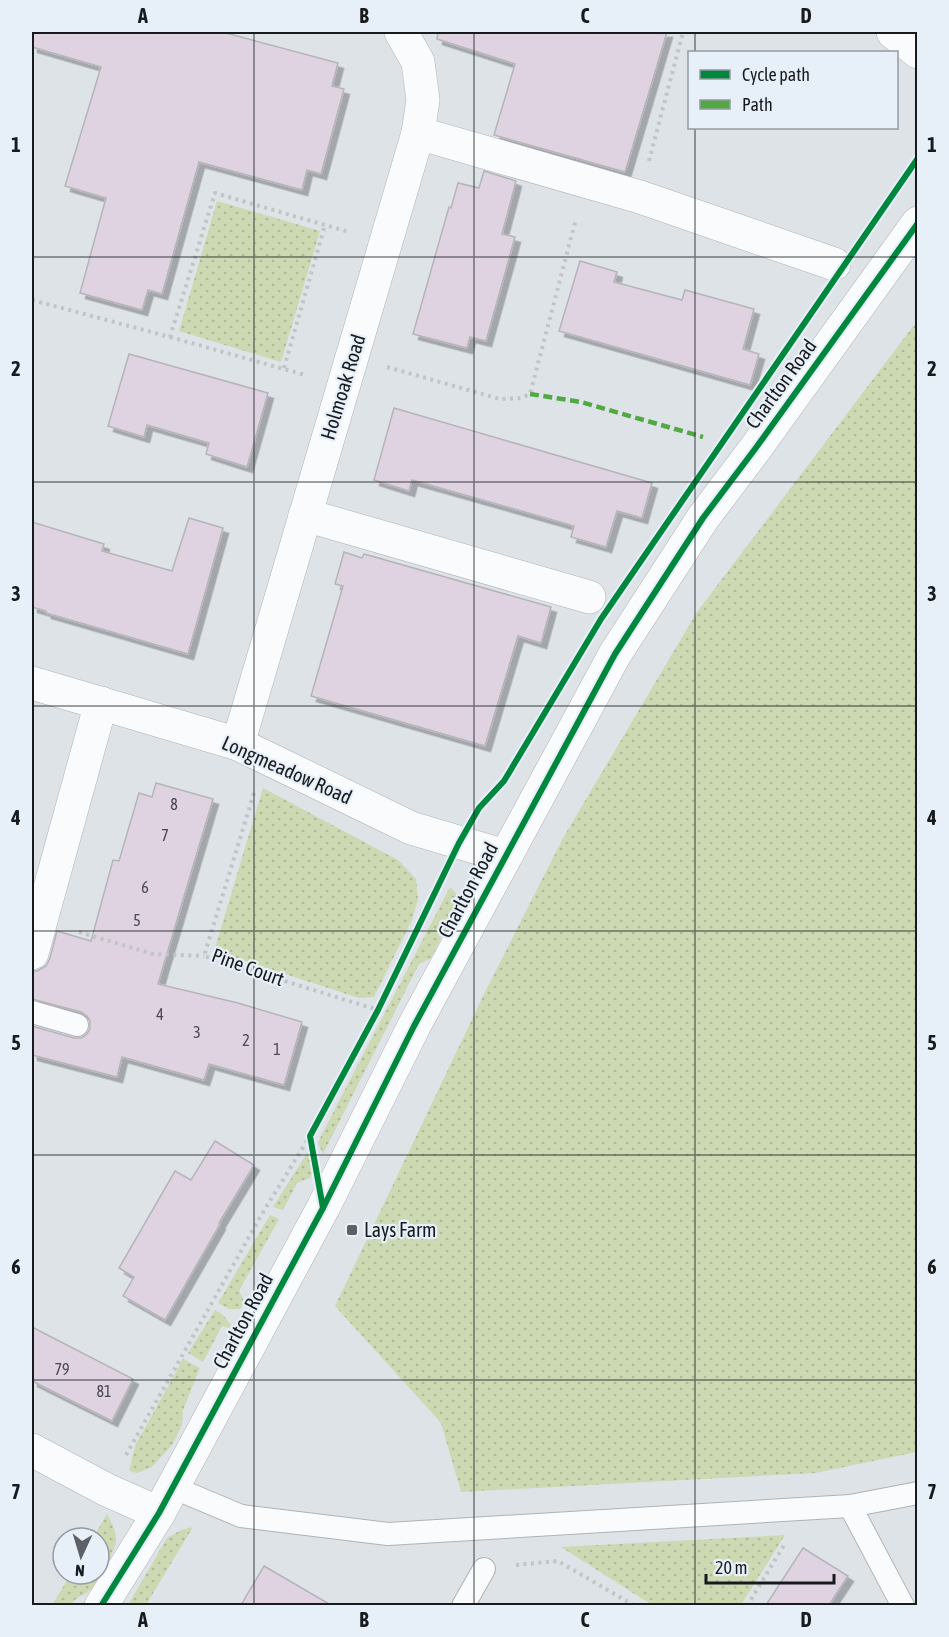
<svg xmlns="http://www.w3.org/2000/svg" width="949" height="1637" viewBox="0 0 949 1637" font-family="'Asap Condensed',sans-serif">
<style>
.grass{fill:url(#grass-dots)}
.building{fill:#dfd2e1;stroke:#b5b5b9;stroke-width:1.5;filter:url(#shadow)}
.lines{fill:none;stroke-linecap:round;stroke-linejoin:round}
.lane-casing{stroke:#afb3b6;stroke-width:24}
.street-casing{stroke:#afb3b6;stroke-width:34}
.secondary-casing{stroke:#afb3b6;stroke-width:34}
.path{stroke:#c2c4c5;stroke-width:4;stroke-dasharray:3 4.5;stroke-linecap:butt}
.lane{stroke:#fafbfc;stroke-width:22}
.street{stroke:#fafbfc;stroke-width:33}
.secondary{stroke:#fafbfc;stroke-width:33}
.quiet{stroke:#52a943;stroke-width:4.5;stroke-dasharray:9 4.5;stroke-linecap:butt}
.cycleway-casing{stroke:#e7f0f9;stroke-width:10}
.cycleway{stroke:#00873e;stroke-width:6}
.grid{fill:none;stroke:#181b1e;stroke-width:1.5;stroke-opacity:0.55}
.poi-dot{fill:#5d6165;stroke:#e7f0f9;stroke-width:2}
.labels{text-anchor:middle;stroke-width:4.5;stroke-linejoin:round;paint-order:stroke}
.number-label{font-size:16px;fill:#4a494f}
.street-label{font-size:20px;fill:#181b1e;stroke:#e7f0f9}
.poi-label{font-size:20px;fill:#181b1e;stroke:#e7f0f9;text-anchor:start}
.neatline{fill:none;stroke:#181b1e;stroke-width:2}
.grid-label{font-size:20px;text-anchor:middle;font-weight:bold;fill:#181b1e}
</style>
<defs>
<pattern id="grass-dots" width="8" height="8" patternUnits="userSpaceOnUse" patternTransform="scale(1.5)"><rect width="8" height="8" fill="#cdd9b2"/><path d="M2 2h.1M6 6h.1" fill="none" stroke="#afba99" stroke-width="1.8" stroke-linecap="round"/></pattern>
<filter id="shadow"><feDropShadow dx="5.5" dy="5.5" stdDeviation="0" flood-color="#0004"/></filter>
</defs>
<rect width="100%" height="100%" fill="#dee3e8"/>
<!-- grass -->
<g class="grass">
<path d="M217 201 320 231 281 362 179 331Z"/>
<path d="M917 321V1452L815 1473 461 1492 441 1423 335 1306 485 992 563 838 697 612Z"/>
<path d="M263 788 398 860 416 879 418 899 412 920 374 997 359 998 214 951Z"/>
<path d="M450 887 461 899 431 958 419 964 323 1154 318 1143 322 1134Z"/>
<path d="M309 1150 316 1165 310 1178 297 1183 283 1210 273 1207Z"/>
<path d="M270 1215 279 1219 239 1291 245 1303 240 1309H229L218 1303Z"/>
<path d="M215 1310 223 1315 231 1325 229 1328 222 1326 203 1362 188 1353Z"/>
<path d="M183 1359 200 1368 183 1410 182 1425 172 1445 152 1467 137 1473 129 1471 135 1446Z"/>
<path d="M107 1514C111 1522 117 1531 116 1541 115 1551 97 1586 89 1591 80 1598 78 1595 71 1605H52L71 1574H99V1538H93Z"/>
<path d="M193 1527 146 1605H128L167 1538 181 1530Z"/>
<path d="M785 1535 741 1605H652L561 1547Z"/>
</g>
<!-- building -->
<g class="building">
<path d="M32 32H222L338 63 332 86 344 89 321 174 307 170 302 190 199 162 162 294 148 290 142 310 80 293 106 198 65 186 101 67 32 47Z"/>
<path d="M438 32H667L625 172 494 135 515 64 437 39Z"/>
<path d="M484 171 516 181 502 234 515 237 486 341 470 337 467 348 413 334 449 207 451 208 458 183 479 188Z"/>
<path d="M580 261 617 272 614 282 682 300 685 290 754 309 743 349 759 354 750 385 559 331Z"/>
<path d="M129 354 268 393 247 467 206 454 209 443 147 425 144 437 108 426Z"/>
<path d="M394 408 652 483 642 518 617 511 606 547 571 537 574 526 511 508 412 480 409 491 374 480Z"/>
<path d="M189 518 223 528 188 654 46 613V611L32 607V522L104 544 102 551 172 571Z"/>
<path d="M344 552 362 558 364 554 551 607 541 643 518 636 485 746 311 696 343 586 335 584Z"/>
<path d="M156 783 213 799 158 984 238 1003 302 1022 284 1085 209 1064 204 1080 122 1057 117 1077 32 1055V1026L74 1038H81L86 1035 90 1029V1021L87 1016 81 1012 32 999V971H37L46 966 50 958 57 931 91 941 113 860 119 861 139 793 152 797Z"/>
<path d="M215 1141 254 1165 219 1223 220 1224 165 1320 123 1296 134 1277 119 1268 175 1171 191 1180Z"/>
<path d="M32 1327 133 1379 112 1421 32 1381Z"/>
<path d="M803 1548 848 1576 829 1605H766Z"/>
<path d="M264 1566 331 1605H241Z"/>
</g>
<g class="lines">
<defs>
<g id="lane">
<path d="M32 1012 77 1025"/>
<path d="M172 1487 241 1516 388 1534 850 1506 918 1493"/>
<path d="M850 1506 903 1606"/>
<path d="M463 1606 484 1569"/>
</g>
<g id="street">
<path d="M893 32 918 52"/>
<path d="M418 133 640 197 834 264"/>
<path d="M305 515 589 597"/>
<path d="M32 683 238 744 411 828 505 856"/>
<path d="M238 744 418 133 423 100 418 62 401 32"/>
<path d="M32 953 101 703"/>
<path d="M32 1450 107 1490 159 1513"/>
</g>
<path id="secondary" d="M101 1606 159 1513 323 1208 414 1026 615 654 703 518 755 449 918 223"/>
</defs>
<!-- lane casing -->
<use href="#lane" class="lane-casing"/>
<!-- street casing -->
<use href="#street" class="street-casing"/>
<!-- secondary casing -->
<use href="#secondary" class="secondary-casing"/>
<!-- path -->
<g class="path">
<path d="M649 161 683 32"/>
<path d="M32 300 170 337 215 193 349 232"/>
<path d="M170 337 305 375"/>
<path d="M387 367 500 399 521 398 530 394 576 219"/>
<path d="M284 368 325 225"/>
<path d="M254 793 204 956 378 1010"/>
<path d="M79 932 153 954 204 956"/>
<path d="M126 1455 262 1214 310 1136"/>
<path d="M516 1565 558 1561 635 1606"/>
<path d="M747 1606 786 1542"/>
</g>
<!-- lane -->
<use href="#lane" class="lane"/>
<!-- street -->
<use href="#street" class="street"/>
<!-- secondary -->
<use href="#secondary" class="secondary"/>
<!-- quiet -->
<path class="quiet" d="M530 394 581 402 703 437"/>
<defs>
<g id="cycleway">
<path d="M323 1208 310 1136 378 1010 459 843 479 808 504 781 601 619 918 158"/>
<path d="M101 1606 159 1513 323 1208 414 1026 615 654 703 518 755 449 918 223"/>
</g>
</defs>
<!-- cycleway casing -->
<use href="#cycleway" class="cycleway-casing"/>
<!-- cycleway -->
<use href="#cycleway" class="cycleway"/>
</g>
<!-- grid -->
<path class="grid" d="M254 32V1606M474 32V1606M695 32V52M695 128V1606M32 257H918M32 482H918M32 706H918M32 931H918M32 1155H918M32 1380H918"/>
<!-- markers -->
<rect class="poi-dot" x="346" y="1224" width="12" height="12" rx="3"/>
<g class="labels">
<!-- number labels -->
<g class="number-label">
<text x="174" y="810">8</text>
<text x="165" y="841">7</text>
<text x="145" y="893">6</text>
<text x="137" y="926">5</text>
<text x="160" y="1020">4</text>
<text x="197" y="1038">3</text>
<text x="246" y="1046">2</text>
<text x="277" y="1055">1</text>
<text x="62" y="1375">79</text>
<text x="104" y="1397">81</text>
</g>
<!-- street labels -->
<g class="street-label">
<text transform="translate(781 384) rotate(-54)" y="7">Charlton Road</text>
<text transform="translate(343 387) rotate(-73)" y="7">Holmoak Road</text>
<text transform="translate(287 770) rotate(24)" y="7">Longmeadow Road</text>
<text transform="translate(468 890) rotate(-62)" y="7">Charlton Road</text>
<text transform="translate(248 967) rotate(20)" y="7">Pine Court</text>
<text transform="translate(243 1321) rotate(-62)" y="7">Charlton Road</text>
</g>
<!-- poi labels -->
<g class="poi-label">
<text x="364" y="1237">Lays Farm</text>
</g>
</g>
<!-- border -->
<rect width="949" height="1637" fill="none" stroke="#e7f0f9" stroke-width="66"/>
<!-- legend -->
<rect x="688" y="51" width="210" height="78" fill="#e7f0f9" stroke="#949ba1" stroke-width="1.5"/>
<rect x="700" y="70" width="30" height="9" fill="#00873e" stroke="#949ba1" stroke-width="1.5"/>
<text x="742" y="81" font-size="18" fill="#181b1e">Cycle path</text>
<rect x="700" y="100" width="30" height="9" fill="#52a943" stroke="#949ba1" stroke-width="1.5"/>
<text x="742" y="111" font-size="18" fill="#181b1e">Path</text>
<!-- north arrow -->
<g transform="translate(81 1556) rotate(184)"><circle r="28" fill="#e7f0f9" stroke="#949ba1" stroke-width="1.5"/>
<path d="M0-4.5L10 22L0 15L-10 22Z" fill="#5d6165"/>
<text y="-9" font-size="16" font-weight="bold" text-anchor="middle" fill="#181b1e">N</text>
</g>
<!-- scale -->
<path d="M706 1574v9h128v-9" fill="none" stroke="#181b1e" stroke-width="3"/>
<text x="715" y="1574" font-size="18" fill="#181b1e" stroke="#e7f0f9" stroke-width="4.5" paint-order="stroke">20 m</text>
<rect x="33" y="33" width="883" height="1571" class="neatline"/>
<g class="grid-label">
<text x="143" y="23">A</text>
<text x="364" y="23">B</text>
<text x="585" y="23">C</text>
<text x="806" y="23">D</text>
<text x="16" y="152">1</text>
<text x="932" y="152">1</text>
<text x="16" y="376">2</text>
<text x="932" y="376">2</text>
<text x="16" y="601">3</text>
<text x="932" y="601">3</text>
<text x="16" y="825">4</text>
<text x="932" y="825">4</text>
<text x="16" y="1050">5</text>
<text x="932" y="1050">5</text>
<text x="16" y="1274">6</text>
<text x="932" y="1274">6</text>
<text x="16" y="1499">7</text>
<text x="932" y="1499">7</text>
<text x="143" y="1627">A</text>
<text x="364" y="1627">B</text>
<text x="585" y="1627">C</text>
<text x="806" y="1627">D</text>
</g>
</svg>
